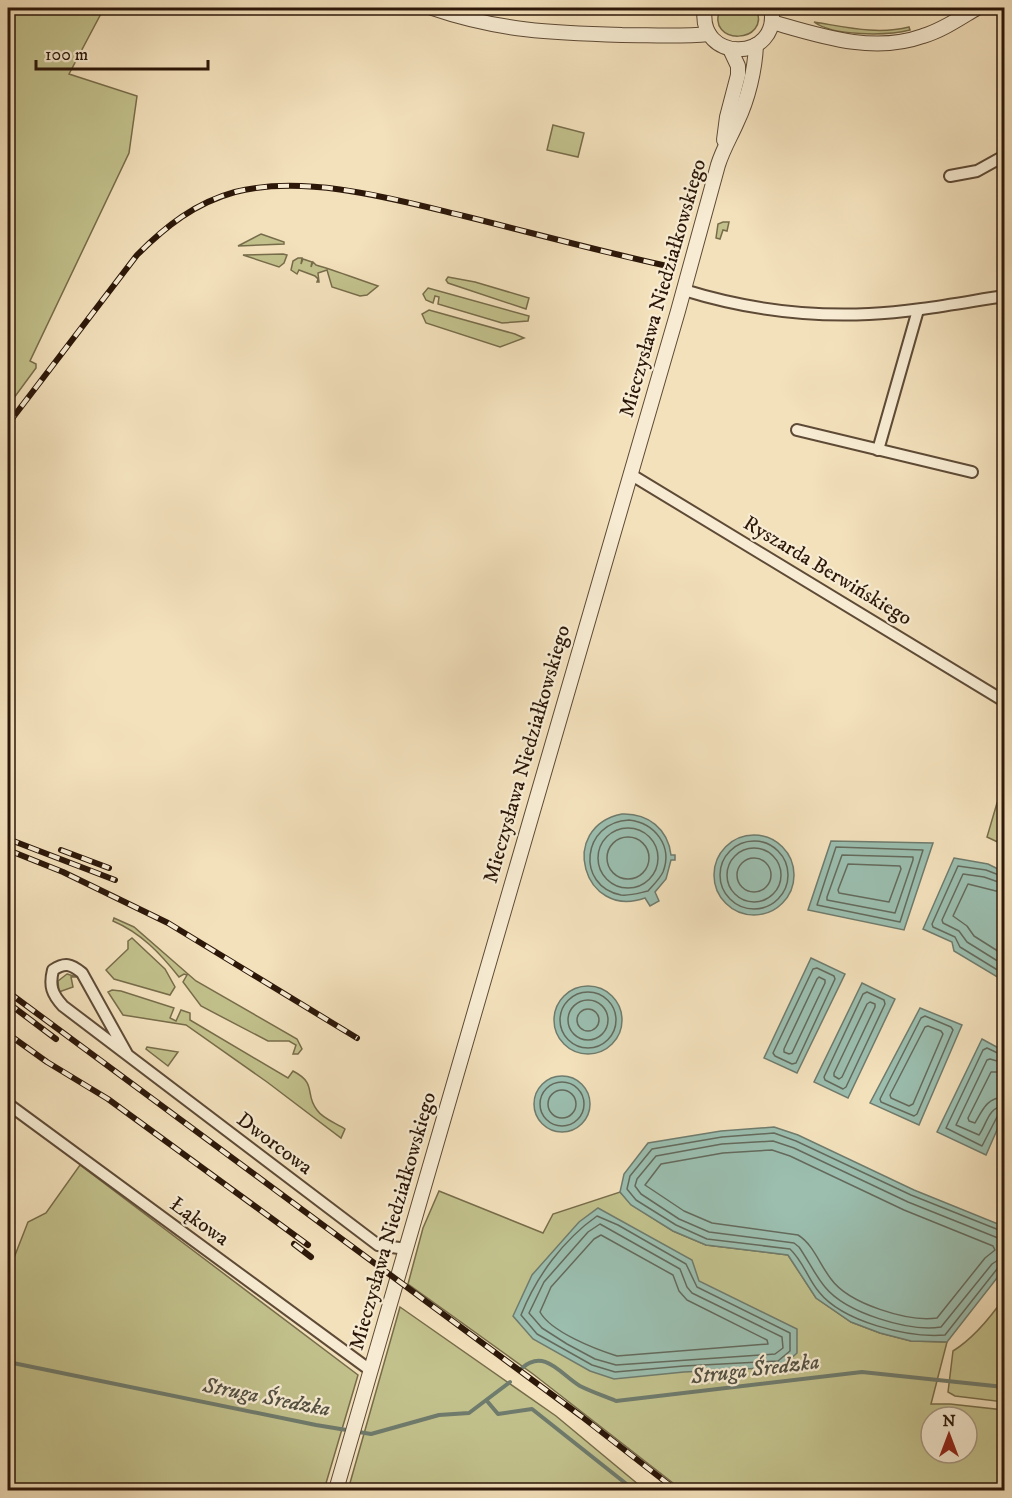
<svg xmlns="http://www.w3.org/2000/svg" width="1012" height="1498" viewBox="0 0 1012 1498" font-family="'IM FELL DW Pica',serif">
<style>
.green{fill:#c2c18c;stroke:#776c4a;stroke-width:1.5;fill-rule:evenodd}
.water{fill:#9bbeaf;stroke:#6f7b6d;stroke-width:1.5}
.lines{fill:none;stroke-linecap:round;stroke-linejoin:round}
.shore{stroke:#646a5c;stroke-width:1.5}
.stream{stroke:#6f7b6d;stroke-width:4}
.minor-casing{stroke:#5e4a36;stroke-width:14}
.tertiary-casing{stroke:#5e4a36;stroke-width:16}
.minor{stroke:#f7ecd3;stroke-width:10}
.tertiary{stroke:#f7ecd3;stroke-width:14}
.rail-casing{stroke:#2c1709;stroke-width:6}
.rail{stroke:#f7ecd3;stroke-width:4;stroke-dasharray:11;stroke-linecap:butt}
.labels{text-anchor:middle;stroke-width:4.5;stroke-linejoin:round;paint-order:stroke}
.street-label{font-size:21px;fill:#2c1709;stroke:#f7ecd3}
.water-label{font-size:22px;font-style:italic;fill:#535143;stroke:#f7ecd3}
</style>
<rect width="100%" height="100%" fill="#f3e1bc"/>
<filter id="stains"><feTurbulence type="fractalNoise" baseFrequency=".00333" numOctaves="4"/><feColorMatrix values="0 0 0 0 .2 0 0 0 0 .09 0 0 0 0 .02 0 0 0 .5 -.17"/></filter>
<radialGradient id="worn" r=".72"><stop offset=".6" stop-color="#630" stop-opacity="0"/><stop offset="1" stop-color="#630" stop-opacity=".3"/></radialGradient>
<!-- green -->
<g class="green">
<path d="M8 8H104L69 74 137 96 129 153 30 361 36 364V368L8 406Z"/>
<path d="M720 8H756C772 44 705 47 720 8Z"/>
<path d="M814 22C846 27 877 35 909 27L910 30C886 36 833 36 814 22Z"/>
<path d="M553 125 584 133 578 157 547 150Z"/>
<path d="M723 222H729L727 231 723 230 720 239 716 238 718 224Z"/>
<path d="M261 234 284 242V244L238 246Z"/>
<path d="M283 254 287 255 284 263 279 267 243 255Z"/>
<path d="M298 258H302L301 264 303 259 312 262 311 267 313 262 316 265C334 270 357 279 378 286L367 295 360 296 332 287 327 270 318 273 319 282H317L318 279 315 276 299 270 297 274 291 270 293 261Z"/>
<path d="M448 277 475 282 529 298 526 309 448 283 446 280Z"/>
<path d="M428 288 529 316 528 321 502 323 438 304 439 297 435 296 433 303 426 300 423 294Z"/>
<path d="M429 310 515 334 524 338 500 347 426 323 422 314Z"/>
<path d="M997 803 1004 806V845L987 837Z"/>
<path d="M114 918 134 927 196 981 297 1039 302 1049 298 1054H293L296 1045 289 1041H268L201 1006 183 982 187 975 184 974 179 977C160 953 141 933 113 921Z"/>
<path d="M132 938 165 969 175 987 170 995 114 979 106 970 128 949V941Z"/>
<path d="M67 974 77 977H71L73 987 59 992 58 981Z"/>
<path d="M112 990 121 991 174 1008 170 1018 176 1021 181 1010 190 1013V1020L288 1078 293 1071C318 1084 304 1094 317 1110 323 1119 336 1123 345 1129L341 1138 267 1082 186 1025 123 1015 108 992Z"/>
<path d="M147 1047 178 1052 168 1066 146 1049Z"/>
<path d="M80 1165 358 1375 324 1490H8V1273L28 1222 46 1213Z"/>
<path d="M439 1191 543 1233 553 1214 620 1192 632 1205 673 1231 706 1245 788 1255 816 1298 851 1322 880 1333 911 1341 947 1342 931 1404H950L1004 1410V1490H682L533 1374 408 1284 423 1228ZM931 1417H967V1453H931Z"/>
<path d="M1004 1298V1402L955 1396 948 1392 953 1351C974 1338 990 1318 1004 1298Z"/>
<path d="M400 1307 556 1416 645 1490H348Z"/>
</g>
<!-- water -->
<g class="water">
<path d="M622 814C648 813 668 829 671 855H675V860H671L666 879 655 892 659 901 650 906 645 898C583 920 557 827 622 814Z"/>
<circle cx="754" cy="875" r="40"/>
<path d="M831 841 933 843 904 930 808 910Z"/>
<path d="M954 858 988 864 1004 872V981L954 951 952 942 923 929Z"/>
<path d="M811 958 845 974 797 1073 764 1058Z"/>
<path d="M862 983 895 999 848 1098 814 1082Z"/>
<circle cx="588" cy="1020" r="34"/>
<path d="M920 1008 962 1025 919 1125 870 1103Z"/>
<path d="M982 1039 1004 1051V1114L986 1155 937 1132Z"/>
<circle cx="562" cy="1104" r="28"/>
<path d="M774 1127 798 1135 914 1190 1003 1226 1004 1269 947 1342 911 1341 880 1333 851 1322 816 1298 788 1255 706 1245 673 1231 631 1205 620 1192 624 1174 648 1143 721 1131Z"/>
<path d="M598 1208 692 1260 699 1281 797 1329V1353L782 1367 684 1372 614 1379 590 1371 533 1339 513 1316 532 1275 579 1222Z"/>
</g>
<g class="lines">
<!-- shore -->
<g class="shore">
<path d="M629 820C655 823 673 846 663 872 659 880 653 885 648 891 639 893 631 896 621 895 575 886 582 822 629 820Z"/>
<circle cx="628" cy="858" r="30"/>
<circle cx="628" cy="858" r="21"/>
<circle cx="754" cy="875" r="34"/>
<path d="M836 847 923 850 900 922 817 905Z"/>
<circle cx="754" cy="875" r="27"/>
<path d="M842 855 913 857V860L895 913 827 900V897Z"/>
<circle cx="754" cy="875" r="17"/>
<path d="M848 864 900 866 901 869 889 902 839 893 838 890Z"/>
<path d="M1004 877 986 870 958 866 932 924 933 927 955 937 960 947 1004 974"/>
<path d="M1004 884 984 877 963 874 942 920 943 923 959 931 967 942 1004 965"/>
<path d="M1004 893 968 884 953 916 967 926 974 936 1004 955"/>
<path d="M817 968 834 976 835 979 796 1063 792 1064 775 1056 773 1053 813 969Z"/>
<path d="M819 977 825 980V983L792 1053 789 1054 784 1052V1049L817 979Z"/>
<path d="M867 992 884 1000 885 1004 846 1087 843 1089 825 1080 824 1077 863 994Z"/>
<circle cx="588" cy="1020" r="28"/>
<circle cx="588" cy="1020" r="20"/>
<path d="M870 1002 875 1004V1007L842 1077 839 1079 834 1076V1073L867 1004Z"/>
<circle cx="588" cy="1020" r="11"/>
<path d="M925 1016 951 1027 953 1030 917 1114 914 1116 881 1102 880 1099 921 1018Z"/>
<path d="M928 1026 941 1031 943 1034 913 1104 909 1106 891 1098 890 1095 925 1027Z"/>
<path d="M1004 1056 987 1048 983 1050 946 1128 982 1146 997 1117 1004 1113"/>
<path d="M1004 1063 990 1059 987 1060 956 1125 979 1135C987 1124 988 1107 1004 1106"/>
<path d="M1004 1072H991L968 1118 969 1121 975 1123C983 1109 987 1098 1004 1097"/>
<circle cx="562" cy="1104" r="22"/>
<circle cx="562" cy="1104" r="14"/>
<path d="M772 1150 790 1156 904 1210 993 1246 995 1250 985 1258 937 1318C908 1322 849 1304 831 1279 820 1265 813 1244 798 1235L712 1223 684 1211 645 1185 661 1164 723 1153Z"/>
<path d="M597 1216 618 1225 686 1264 697 1287 790 1333V1351L778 1361 684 1366 615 1372 592 1365 537 1334 521 1315C536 1277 563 1240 597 1216Z"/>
<path d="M600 1224 680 1269 687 1287 692 1293 782 1337 783 1348 775 1354 616 1365 595 1359 567 1344 542 1328 529 1313 544 1282 588 1232Z"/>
<path d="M1004 1232 911 1195 796 1141 774 1133 722 1137 652 1149 630 1176 627 1189 636 1200 676 1225 707 1239 790 1249C803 1261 808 1279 819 1292 843 1322 908 1338 945 1335L997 1269 1004 1267"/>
<path d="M601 1235 673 1275 679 1291 687 1300 767 1340 768 1344 617 1356C595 1349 551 1332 540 1312L551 1287 594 1239Z"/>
<path d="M1004 1239 998 1238 908 1202 794 1148 773 1141 722 1144 656 1156 637 1179 635 1186 641 1194 679 1219 709 1232 794 1243 799 1247C808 1260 815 1275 825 1287 846 1313 909 1332 941 1327L992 1264 998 1260 1004 1259"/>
</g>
<!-- stream -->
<g class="stream">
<path d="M8 1362 316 1425 371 1434 439 1415 469 1413 510 1382"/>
<path d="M522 1368C545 1348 561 1375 580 1386 592 1392 604 1396 616 1401L862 1372 1004 1387"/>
<path d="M487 1401 498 1414 532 1409 634 1490"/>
</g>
<defs>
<g id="minor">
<path d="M1003 8 1004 11"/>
<path d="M950 176 977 171 1004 156"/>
<path d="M684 290C742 308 807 317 869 314 914 312 959 303 1004 296"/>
<path d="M797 430 972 472"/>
<path d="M878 450 918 310"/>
<path d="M630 474 1004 701"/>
<path d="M127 1054 82 973C71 964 65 962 53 970 49 986 52 994 63 1006L378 1245 406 1249"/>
<path d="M8 1104 370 1370"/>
</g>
<g id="tertiary">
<path d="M432 8C499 31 553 33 622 35 651 35 680 37 709 34"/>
<path d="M705 8C696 64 782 62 771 8"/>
<path d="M772 22C821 36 873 54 923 36 943 30 960 18 977 8"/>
<path d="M724 140 727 117 738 75V66L730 49"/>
<path d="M336 1490 678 311 718 165C723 149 731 136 737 122 748 99 755 70 756 45"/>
</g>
</defs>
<!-- minor casing -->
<use href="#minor" class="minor-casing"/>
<!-- tertiary casing -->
<use href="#tertiary" class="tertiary-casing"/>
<!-- minor -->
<use href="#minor" class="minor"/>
<!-- tertiary -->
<use href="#tertiary" class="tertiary"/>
<defs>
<g id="rail">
<path d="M8 424 137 255C166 226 195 203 235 192 306 174 394 199 464 216 533 233 602 252 672 267"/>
<path d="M8 839 115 880"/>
<path d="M8 850 63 872 168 923 357 1038"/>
<path d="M61 850 109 868"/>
<path d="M8 992 581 1416 676 1490"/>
<path d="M8 1003 56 1039"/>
<path d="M8 1034 47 1062 108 1099 308 1245"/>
<path d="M294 1244 311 1257"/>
</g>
</defs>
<!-- rail casing -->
<use href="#rail" class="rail-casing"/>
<!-- rail -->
<use href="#rail" class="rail"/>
</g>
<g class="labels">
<!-- street labels -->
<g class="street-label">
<text transform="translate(662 288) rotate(-74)" y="7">Mieczysława Niedziałkowskiego</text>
<text transform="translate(828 570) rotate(31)" y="7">Ryszarda Berwińskiego</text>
<text transform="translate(526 754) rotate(-74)" y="7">Mieczysława Niedziałkowskiego</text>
<text transform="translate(275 1143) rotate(37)" y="7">Dworcowa</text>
<text transform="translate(200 1221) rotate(36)" y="7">Łąkowa</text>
<text transform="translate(392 1221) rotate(-74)" y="7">Mieczysława Niedziałkowskiego</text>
</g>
<!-- water labels -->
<g class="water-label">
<text transform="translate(755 1368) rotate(-7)" y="8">Struga Średzka</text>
<text transform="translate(267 1396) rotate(11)" y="8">Struga Średzka</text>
</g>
</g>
<!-- margin -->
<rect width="1012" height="1498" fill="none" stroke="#f3e1bc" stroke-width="30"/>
<rect x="9" y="9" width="994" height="1480" fill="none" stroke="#2c1709" stroke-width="3"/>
<rect x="15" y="15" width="982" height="1468" fill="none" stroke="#2c1709" stroke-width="1.5"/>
<!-- north arrow -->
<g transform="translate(949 1435)"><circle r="28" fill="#f7ecd3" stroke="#a69782" stroke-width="1.5"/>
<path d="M0-4.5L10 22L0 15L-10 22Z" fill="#8f2418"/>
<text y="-9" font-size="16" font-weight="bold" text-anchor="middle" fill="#2c1709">N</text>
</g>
<!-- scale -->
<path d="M36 60v9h172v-9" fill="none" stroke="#2c1709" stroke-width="3"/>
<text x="45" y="60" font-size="18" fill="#2c1709" stroke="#f7ecd3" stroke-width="4.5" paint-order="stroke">100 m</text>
<rect width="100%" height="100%" filter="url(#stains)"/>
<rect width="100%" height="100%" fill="url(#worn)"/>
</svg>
